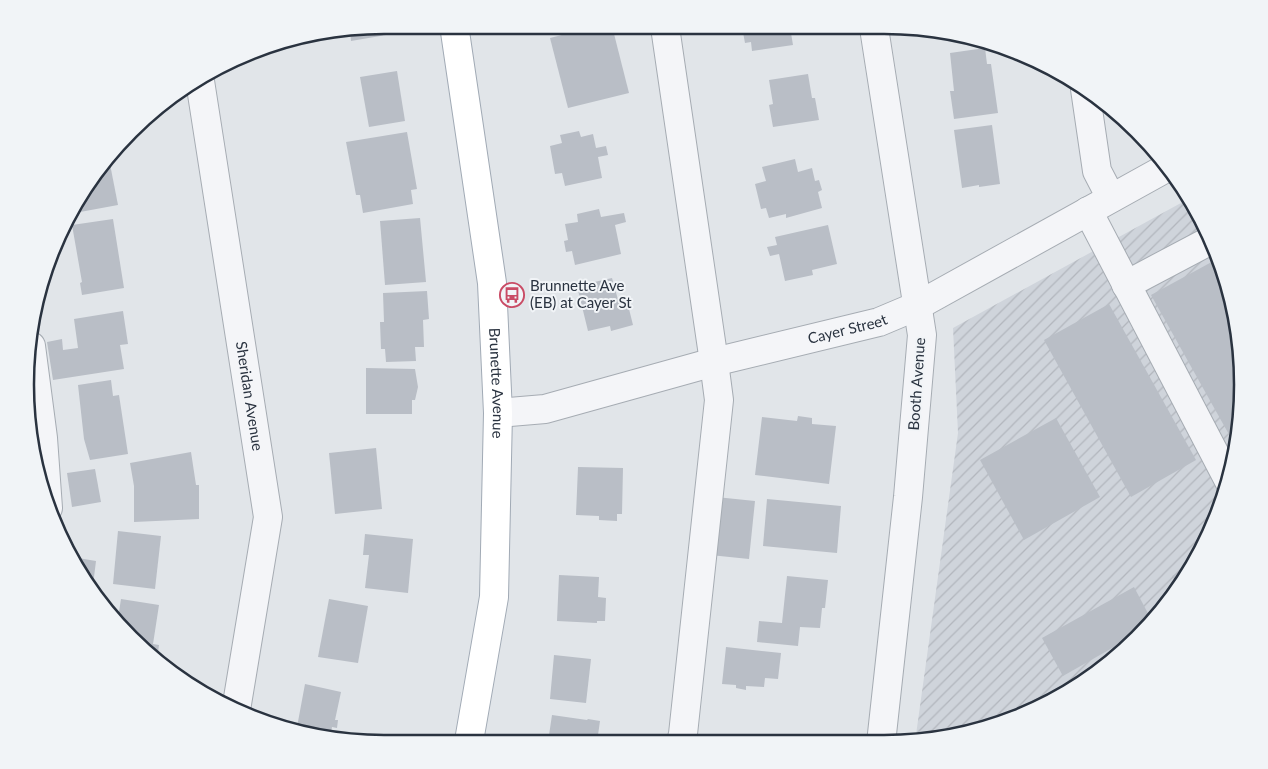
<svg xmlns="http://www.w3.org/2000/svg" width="1268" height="769" viewBox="0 0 1268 769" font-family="Lato,sans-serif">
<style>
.industrial{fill:url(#industrial-furrows)}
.building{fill:#b9bec6}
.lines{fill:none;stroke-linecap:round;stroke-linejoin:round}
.minor-casing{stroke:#a6acb3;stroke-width:30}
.major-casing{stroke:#a1aab5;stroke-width:30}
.minor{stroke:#f4f5f8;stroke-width:28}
.major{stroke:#fff;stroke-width:28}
.labels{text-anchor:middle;stroke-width:4;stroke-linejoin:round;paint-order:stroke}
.poi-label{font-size:15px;fill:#2a3340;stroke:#f1f4f7;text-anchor:start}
.street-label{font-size:15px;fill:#2a3340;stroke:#f1f4f7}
.rim{fill:none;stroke:#2a3340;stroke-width:2.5}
</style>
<defs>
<pattern id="industrial-furrows" width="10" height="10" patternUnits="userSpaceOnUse" patternTransform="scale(1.25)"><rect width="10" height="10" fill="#cfd4db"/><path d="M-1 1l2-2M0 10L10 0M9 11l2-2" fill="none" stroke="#b2b6bd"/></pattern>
</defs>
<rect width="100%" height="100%" fill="#e1e5e9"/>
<!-- industrial -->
<path class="industrial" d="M1190 198 1195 205 1224 269 1240 337 1242 408 1231 477 1206 543 1169 603 1120 655 1063 696 977 732 915 742 958 433 953 328Z"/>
<!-- building -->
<g class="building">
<path d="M384 25H390L392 34 351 41 350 31Z"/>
<path d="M597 26H612L629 93 568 108 550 38Z"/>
<path d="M742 27H790L793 45 752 51 751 42 745 43Z"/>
<path d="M985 48 987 64H991L998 113 954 119 950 91H954L950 53Z"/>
<path d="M397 71 405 121 369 127 360 77Z"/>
<path d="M808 74 812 98H815L819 120 773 127 769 105 773 104 769 80Z"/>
<path d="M992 125 1000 184 979 187V185L962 188 954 130Z"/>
<path d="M579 131 581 137 593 134 596 148 606 146 608 155 598 157 602 178 565 186 562 173 555 174 550 146 562 143 560 135Z"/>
<path d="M407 132 417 189 411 190 413 204 363 213 360 195H356L346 142Z"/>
<path d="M109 159 118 205 80 212 78 201 86 185Z"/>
<path d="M795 159 798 172 812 168 815 181 819 180 822 190 818 192 822 208 786 218V214L769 218 766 208 761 209 755 184 766 181 762 167Z"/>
<path d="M599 209 601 217 624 213 626 222 615 225 621 254 575 265 572 251 566 252 564 241 568 240 565 224 578 222 577 214Z"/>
<path d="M420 218 426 282 385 285 380 221Z"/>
<path d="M113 219 124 288 82 295 80 283 82 282 72 225Z"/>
<path d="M828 225 837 264 812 270 813 275 785 281 779 254 770 256 767 247 777 245 775 237Z"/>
<path d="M1219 258 1224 269 1240 337 1242 408 1236 447 1151 295Z"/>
<path d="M612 278 620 307 628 305 633 325 611 331 610 326 588 331 577 286Z"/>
<path d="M427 291 429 319 423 320 424 347H415L416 361 386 362 385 349H381L380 322H384L383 293Z"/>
<path d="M1109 304 1196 460 1131 497 1044 340Z"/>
<path d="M123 311 128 344 120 345 124 369 53 380 47 342 62 339 63 350 78 348 74 319Z"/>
<path d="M366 368 415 369 418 387 415 400H412V414H366Z"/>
<path d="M111 380 113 396 119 395 128 454 90 460 84 439 78 385Z"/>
<path d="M798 416 812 418V424L836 426 829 484 755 475 762 417 797 421Z"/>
<path d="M1056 418 1100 497 1024 540 980 460Z"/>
<path d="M376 448 382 509 335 514 329 453Z"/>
<path d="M191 452 196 485H199V519L134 522V486L130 463Z"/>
<path d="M578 467 623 468 622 514H617V521L599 520V516L576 515Z"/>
<path d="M95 469 101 502 72 507 67 473Z"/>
<path d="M716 497 755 501 749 559 710 555Z"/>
<path d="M767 499 841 506 837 553 763 546Z"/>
<path d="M118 531 161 536 155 589 113 584Z"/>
<path d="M365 534 413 539 408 593 365 588 369 555H363Z"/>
<path d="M72 557 96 561 93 585 85 584Z"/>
<path d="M1193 565 1184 579 1179 587 1172 576Z"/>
<path d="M559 575 599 577 598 597 606 598 605 621H597V623L557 621Z"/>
<path d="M787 576 828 580 825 608H822L820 628 800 627 798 646 757 642 759 621 782 623Z"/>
<path d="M1134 587 1152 621 1142 631 1063 676 1042 638Z"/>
<path d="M121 599 159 605 153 644 159 645 157 660 118 618Z"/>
<path d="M329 599 368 606 358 663 318 657Z"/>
<path d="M726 647 781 653 778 679 765 678 764 687 746 686V690L736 688V685L722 684Z"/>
<path d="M554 655 591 659 586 703 550 699Z"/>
<path d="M305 684 341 692 335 720H338L337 728 332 727 330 739 299 731 300 728 297 727Z"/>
<path d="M552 715 587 720 588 719 600 721 597 742H548Z"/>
</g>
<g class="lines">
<defs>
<g id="minor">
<path d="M665 27 714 362 719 400 683 734 681 742"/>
<path d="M874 28 922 335 908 497 881 743"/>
<path id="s1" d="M200 81 268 517 236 710"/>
<path d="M1085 89 1097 171 1111 198"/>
<path d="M1088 211 1229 481"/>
<path d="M1126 285 1211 240"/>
<path d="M31 346 43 438 48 508"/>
<path id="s2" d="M498 413 545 409 714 362 879 322 917 306 1168 167"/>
</g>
<g id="major">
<path id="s3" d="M454 25 492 283 498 413 494 597 469 741"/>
</g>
</defs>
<!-- minor casing -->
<use href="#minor" class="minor-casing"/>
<!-- major casing -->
<use href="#major" class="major-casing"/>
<!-- minor -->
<use href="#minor" class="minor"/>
<!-- major -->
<use href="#major" class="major"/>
</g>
<!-- icons -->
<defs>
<symbol id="bus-ring" viewBox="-11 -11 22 22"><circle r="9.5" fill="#f1f4f7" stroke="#c94b65" stroke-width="1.5"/><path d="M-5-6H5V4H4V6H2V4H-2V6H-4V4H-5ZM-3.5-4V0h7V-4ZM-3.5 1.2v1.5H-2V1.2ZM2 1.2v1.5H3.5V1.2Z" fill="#c94b65"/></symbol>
</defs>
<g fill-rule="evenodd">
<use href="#bus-ring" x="498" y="281" width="28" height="28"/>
</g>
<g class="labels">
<!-- poi labels -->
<g class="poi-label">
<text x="530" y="291">Brunnette Ave<tspan x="530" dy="17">(EB) at Cayer St</tspan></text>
</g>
<!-- street labels -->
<g class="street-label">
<text dy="5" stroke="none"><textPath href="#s2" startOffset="360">Cayer Street</textPath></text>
<text dy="5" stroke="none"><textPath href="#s3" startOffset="361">Brunette Avenue</textPath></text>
<text transform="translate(917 384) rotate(-86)" y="5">Booth Avenue</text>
<text dy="5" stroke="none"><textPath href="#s1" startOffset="319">Sheridan Avenue</textPath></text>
</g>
</g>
<!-- crop -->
<path d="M0 0H1268V769H0ZM384 34H884A350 350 0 0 1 1234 384V385A350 350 0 0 1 884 735H384A350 350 0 0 1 34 385V384A350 350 0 0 1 384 34Z" fill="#f1f4f7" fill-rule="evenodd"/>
<path class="rim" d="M384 34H884A350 350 0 0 1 1234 384V385A350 350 0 0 1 884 735H384A350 350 0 0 1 34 385V384A350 350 0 0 1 384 34Z"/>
</svg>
